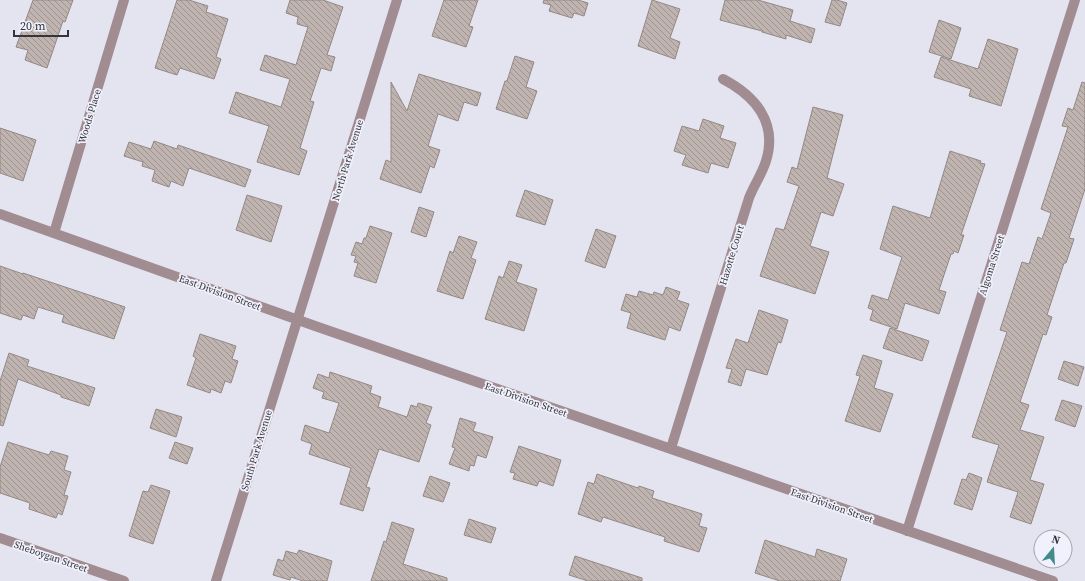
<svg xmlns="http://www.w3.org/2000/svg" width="1085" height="581" viewBox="0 0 1085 581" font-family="'Source Serif 4',serif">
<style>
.building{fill:url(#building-back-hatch);stroke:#948885}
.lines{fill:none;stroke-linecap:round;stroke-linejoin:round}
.minor{stroke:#a08c91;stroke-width:10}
.labels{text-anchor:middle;stroke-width:3.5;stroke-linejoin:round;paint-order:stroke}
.street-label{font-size:10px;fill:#353539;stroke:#f0f1fd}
</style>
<defs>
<pattern id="building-back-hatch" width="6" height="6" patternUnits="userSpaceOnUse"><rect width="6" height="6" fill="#c0b4b1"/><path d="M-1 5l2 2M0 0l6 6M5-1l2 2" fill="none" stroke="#9d9391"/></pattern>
</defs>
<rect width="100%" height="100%" fill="#e3e4ef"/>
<!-- building -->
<g class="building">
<path d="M33 0H73L65 22 63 21 47 68 25 60 28 50 16 47Z"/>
<path d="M177 0H189L208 6 206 12 228 19 216 57 221 59 214 79 180 68 177 75 155 68Z"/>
<path d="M290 0H323L343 7 327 55 335 57 331 71 321 68 310 101 314 102 300 148 307 151 299 175 257 162 269 126 229 113 236 92 281 107 290 79 260 70 265 55 296 65 308 27 297 24 298 17 286 13Z"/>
<path d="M444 0H478L469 26 473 27 466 47 432 36Z"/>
<path d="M544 0H578L588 3 584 16 574 13 572 18 549 11 551 5 543 3Z"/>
<path d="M652 0 680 9 670 38 680 42 675 59 638 46Z"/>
<path d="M725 0H758L793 10 790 21 815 29 811 43 786 35V39L762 32V31L720 20Z"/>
<path d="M832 0H837L847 3 840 26 825 22Z"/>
<path d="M939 20 961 28 951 59 929 52Z"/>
<path d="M988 39 1018 49 1001 106 969 96 971 89 934 77 941 57 978 69Z"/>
<path d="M515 56 534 62 526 87 537 91 527 119 496 109 505 81H507Z"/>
<path d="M419 74 481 93 477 106 464 102 458 121 438 114 428 146 440 150 434 168 430 166 421 193 380 179 386 160 391 162V82L407 111Z"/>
<path d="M1082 82 1085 83V189L1069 238 1074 239 1066 263H1064L1047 315 1052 317 1046 335 1043 334 1020 402 1029 405 1020 430 1044 437 1030 480 1044 484 1031 524 1010 517 1018 492 987 482 999 445 972 437 1007 332 1000 330 1022 262 1029 264 1038 237 1042 239 1051 213 1041 209 1068 127 1062 126 1068 108 1073 110Z"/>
<path d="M813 107 843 115 827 178 844 184 833 216 821 212 810 246 829 252 815 294 760 276 776 228 784 230 799 186 787 182 792 167 797 169Z"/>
<path d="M703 119 724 126 720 138 736 143 728 168 711 163 708 173 682 165 686 155 674 151 682 126 699 131Z"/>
<path d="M0 128 36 140 23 181 0 173Z"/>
<path d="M154 141 177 149 178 145 251 170 245 187 189 168 183 186 171 181 169 187 152 181 155 170 142 166 143 162 124 156 129 142 151 149Z"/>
<path d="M950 151 981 161 980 163 985 164 961 235H964L958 253 954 251 953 254H951L939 290 946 292 939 314 905 303 897 329 870 320 873 310 868 308 872 295 888 300 902 257 880 249 893 206 930 218Z"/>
<path d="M525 190 553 200 545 225 516 216Z"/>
<path d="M247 195 282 206 271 242 236 230Z"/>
<path d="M419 207 434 212 426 237 411 232Z"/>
<path d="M370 226 392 233 376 283 354 276 358 263 354 262 356 256 351 255 356 242 362 244 364 238H366Z"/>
<path d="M596 229 616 236 605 268 585 261Z"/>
<path d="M459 236 477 242 471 258 476 260 463 299 437 291 450 251 453 253Z"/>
<path d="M509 261 522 265 516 282 537 289 524 331 485 319 499 276 503 278Z"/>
<path d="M0 266 23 274V273L125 307 114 339 62 322 64 315 38 307 34 319 23 315 21 320 0 313Z"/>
<path d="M666 287 680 292 677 300 689 304 680 331 669 327 665 340 627 328 631 313 621 310 626 294 637 297 639 291 653 295 654 292 663 295Z"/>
<path d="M759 310 788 320 781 343 778 342 767 375 746 369 741 386 728 382 732 369 726 368 736 339 748 343Z"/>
<path d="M890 328 929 341 922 361 883 348Z"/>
<path d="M200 334 236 346 232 359 238 361 231 383 225 381 221 393 211 389 210 393 187 385 196 358 193 356Z"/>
<path d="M9 353 29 360 27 366 95 388 89 406 61 397V395L18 379 3 426 0 425V381Z"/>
<path d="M863 355 882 361 874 388 893 394 880 432 845 421 860 376 856 375Z"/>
<path d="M1064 361 1084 367 1078 386 1058 379Z"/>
<path d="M330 372 372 386 370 393 381 397 378 407 407 417 411 405 417 407 418 403 432 407 426 423 431 425 419 462 379 449 366 487 370 488 363 511 340 504 351 468 309 454 312 444 301 440 305 425 329 433 339 403 322 398 324 392 313 388 318 374 329 378Z"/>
<path d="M1062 400 1082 406 1075 427 1055 420Z"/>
<path d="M156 409 182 417 176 437 150 428Z"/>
<path d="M460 418 476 423 473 431 493 437 486 458 477 455 474 466 470 465 469 471 449 464 455 448 452 447Z"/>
<path d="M8 442 49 455 51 451 68 456 64 470 71 472 64 495 68 496 62 515 58 513 56 518 29 509 30 503 0 493V467Z"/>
<path d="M175 442 193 448 187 464 169 458Z"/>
<path d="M519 446 561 460 553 486 539 481 537 486 513 479 515 473 510 472Z"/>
<path d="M969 473 982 478 972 510 954 504 962 479 966 480Z"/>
<path d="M597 474 638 488 639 486 654 491 652 498 702 514 699 526 707 528 699 552 664 541 665 537 603 517 601 522 578 514 588 482 594 484Z"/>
<path d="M430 476 450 483 443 502 423 496Z"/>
<path d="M151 485 170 491 153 544 129 536 143 491 148 492Z"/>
<path d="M469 519 496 528 491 543 464 535Z"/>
<path d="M392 522 414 529 403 564 447 578V581H371L384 541 386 542Z"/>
<path d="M765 540 815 557 817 549 847 559 840 581H780L755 573Z"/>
<path d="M299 550 332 561 327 581H303L291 577 290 580 273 575 278 559 283 561 286 551 297 554Z"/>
<path d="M575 556 642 578V581H588L569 575Z"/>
</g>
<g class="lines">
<!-- minor -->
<g class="minor">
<path d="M0 214 318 327 1053 581"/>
<path d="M54 233 124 0"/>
<path d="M671 448 749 198C754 185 762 174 766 161 778 122 755 96 723 79"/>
<path d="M907 531 1075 0"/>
<path d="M0 538 124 581"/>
<path d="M216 581 397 0"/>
</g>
</g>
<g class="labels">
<!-- street labels -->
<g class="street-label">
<text transform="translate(89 116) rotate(-73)" y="4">Woods Place</text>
<text transform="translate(347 160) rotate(-73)" y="4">North Park Avenue</text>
<text transform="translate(731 255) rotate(-73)" y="4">Hazotte Court</text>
<text transform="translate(991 265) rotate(-72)" y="4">Algoma Street</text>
<text transform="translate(220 292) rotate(20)" y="4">East Division Street</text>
<text transform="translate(526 399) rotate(19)" y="4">East Division Street</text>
<text transform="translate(256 450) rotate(-73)" y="4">South Park Avenue</text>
<text transform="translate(832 505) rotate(19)" y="4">East Division Street</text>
<text transform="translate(51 556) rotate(19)" y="4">Sheboygan Street</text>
</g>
</g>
<!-- north arrow -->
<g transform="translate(1053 549) rotate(18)"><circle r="19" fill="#f0f1fd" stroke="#a5a6af"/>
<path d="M0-3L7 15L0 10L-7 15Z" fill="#428a8b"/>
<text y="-6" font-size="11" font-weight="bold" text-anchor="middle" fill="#353539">N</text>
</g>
<!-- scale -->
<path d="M14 30v6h54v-6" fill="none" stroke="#353539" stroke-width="2"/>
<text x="20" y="30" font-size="12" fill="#353539" stroke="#f0f1fd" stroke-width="3" paint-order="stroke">20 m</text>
</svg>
